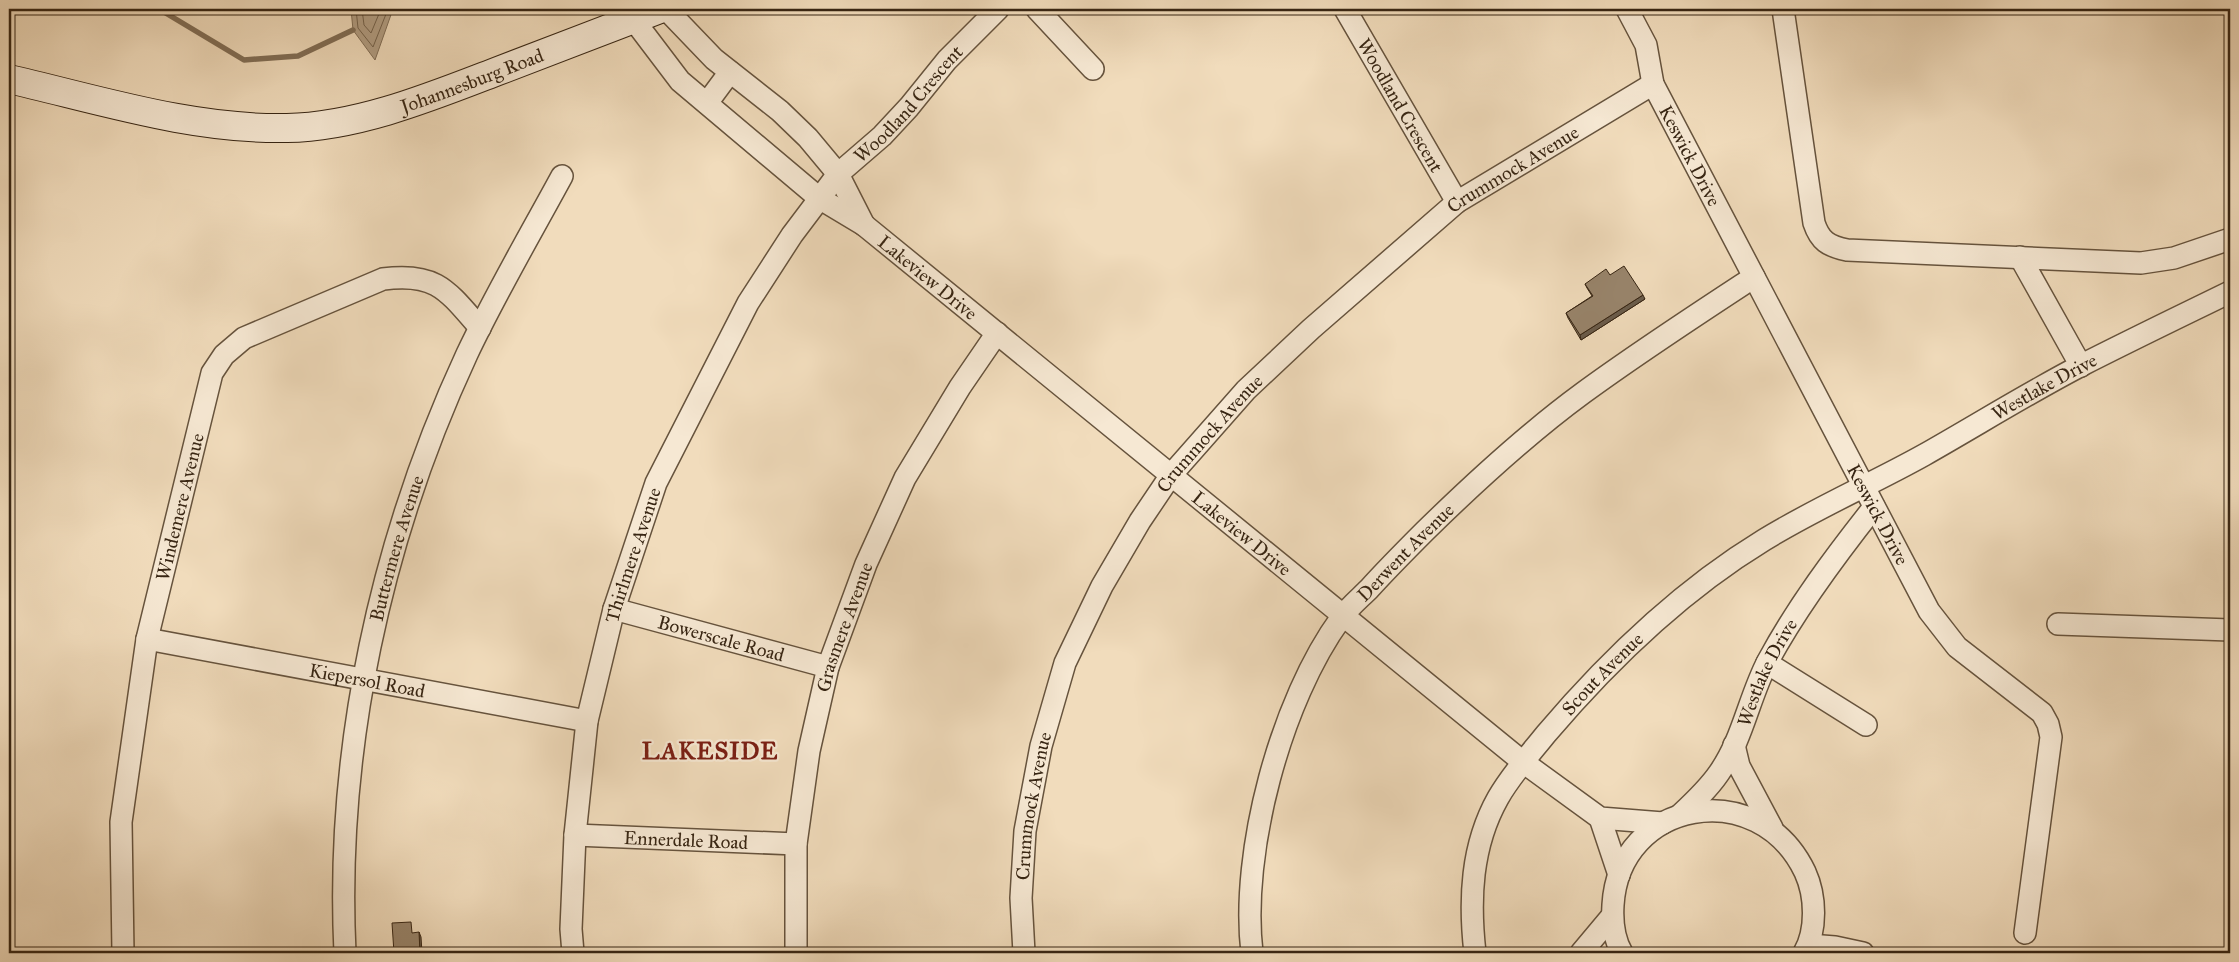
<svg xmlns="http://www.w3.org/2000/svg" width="2239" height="962" viewBox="0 0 2239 962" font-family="'IM FELL Great Primer',serif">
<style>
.water{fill:#b29e83;stroke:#816e56}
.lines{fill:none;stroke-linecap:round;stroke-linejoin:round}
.shore{stroke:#74624b;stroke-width:1}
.stream{stroke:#816e56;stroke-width:5.5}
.street-casing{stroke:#66533d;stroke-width:24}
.secondary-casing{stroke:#372513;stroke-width:30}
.street{stroke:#f6e8d3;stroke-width:21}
.secondary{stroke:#f6e8d3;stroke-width:28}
.wall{fill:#83725c;stroke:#372513}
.shaded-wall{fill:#6a5c4b;stroke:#372513}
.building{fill:#98846b;stroke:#372513}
.labels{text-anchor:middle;stroke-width:4.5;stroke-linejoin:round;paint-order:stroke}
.street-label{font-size:19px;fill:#372513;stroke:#f6e8d3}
.district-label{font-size:24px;font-weight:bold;letter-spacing:1px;fill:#7a1f14;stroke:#f6e8d3}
</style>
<rect width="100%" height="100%" fill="#f1dcbc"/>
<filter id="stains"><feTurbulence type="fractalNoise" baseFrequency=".004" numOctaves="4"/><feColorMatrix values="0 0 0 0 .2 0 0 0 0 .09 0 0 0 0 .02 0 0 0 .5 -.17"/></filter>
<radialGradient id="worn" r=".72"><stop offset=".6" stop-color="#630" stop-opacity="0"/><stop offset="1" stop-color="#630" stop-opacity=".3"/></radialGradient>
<!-- water -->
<path class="water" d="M351 9H393L375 60 353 30Z"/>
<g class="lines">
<!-- shore -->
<g class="shore">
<path d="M356 9 358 28 373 47 388 9"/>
<path d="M362 9 364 25 371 33 381 9"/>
</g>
<!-- stream -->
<path class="stream" d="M159 9 244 60 298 56 353 30"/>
<defs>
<g id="street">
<path id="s1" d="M630 9 633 19 680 81 819 198 864 225 1523 762 1600 818 1663 823"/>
<path d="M666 9 714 59 780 111 808 138 838 174 864 225"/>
<path d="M1037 9 1093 69"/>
<path id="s2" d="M1345 9 1457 202"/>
<path id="s3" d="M1627 9 1646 45 1653 84 1929 611 1957 647 2042 713 2048 724 2051 737 2025 933"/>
<path d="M1783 9 1814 223C1820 241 1828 246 1847 250L2141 263 2174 258 2230 239"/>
<path d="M707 103 730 72"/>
<path d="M2020 257 2081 366"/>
<path id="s4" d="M614 609 828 667"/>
<path d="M2058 624 2230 630"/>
<path id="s5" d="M147 639 587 721"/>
<path d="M1767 663 1866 725"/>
<path d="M1734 745 1739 766 1772 828"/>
<path id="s6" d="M1680 815C1694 802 1708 789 1719 773 1743 739 1749 697 1768 661 1797 607 1836 555 1874 507"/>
<path d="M1600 818 1619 875"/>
<path id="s7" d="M575 835 796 844"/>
<path d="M1809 945 1835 947 1863 953"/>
<path id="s8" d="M123 953 121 822 147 639 212 373 224 355 244 338 383 279C436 272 447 290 480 328"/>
<path id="s9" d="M345 953C335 749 381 539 467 354 496 293 530 235 562 176"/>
<path id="s10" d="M573 953 571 929 575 835 587 721 614 609 656 483 748 303 792 235 838 174 882 136 909 107 947 60 998 9"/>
<path id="s11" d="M796 953V844L809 751 828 667 866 564 905 478 960 387 997 333"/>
<path id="s12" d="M1024 953 1021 898 1025 831 1041 746 1065 663 1102 586 1140 521 1171 475 1246 390 1311 329 1457 202 1653 84"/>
<path id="s13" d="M1252 953C1240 852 1281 700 1341 618 1349 607 1360 598 1369 589 1387 569 1406 550 1425 531 1475 482 1527 434 1583 393 1639 352 1696 315 1754 277"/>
<path id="s14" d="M1475 953C1469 900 1471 846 1498 798 1511 775 1530 754 1546 734 1608 661 1682 590 1764 540 1816 508 1872 484 1924 455 1977 425 2028 393 2082 365 2131 340 2181 316 2230 292"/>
<path d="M1581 953 1612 916"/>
<path d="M1622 953C1614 939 1612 921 1613 905 1619 800 1758 774 1805 872 1816 896 1817 930 1804 953"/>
</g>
<g id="secondary">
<path id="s15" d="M9 79C100 100 193 130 287 128 358 127 433 96 498 71 552 50 606 30 660 9"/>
</g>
</defs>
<!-- street casing -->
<use href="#street" class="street-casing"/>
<!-- secondary casing -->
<use href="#secondary" class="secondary-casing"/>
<!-- street -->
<use href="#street" class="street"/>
<!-- secondary -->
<use href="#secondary" class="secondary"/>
</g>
<!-- wall -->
<path class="wall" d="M1610 275 1645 299 1581 340 1568 318 1566 313 1592 296 1587 288 1585 284Z"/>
<!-- shaded-wall -->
<g class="shaded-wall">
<path d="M1643 295 1645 299 1581 340 1580 335Z"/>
<path d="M419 932 421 937 422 953H420Z"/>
</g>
<!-- building -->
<g class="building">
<path d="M1624 266 1643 295 1580 335 1566 313 1593 296 1585 284 1606 269 1610 275Z"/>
<path d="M411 922 412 933 419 932 420 953H394L392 923Z"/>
</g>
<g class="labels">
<!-- street labels -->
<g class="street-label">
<text dy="7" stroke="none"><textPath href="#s15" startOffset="475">Johannesburg Road</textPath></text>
<text dy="7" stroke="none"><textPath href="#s10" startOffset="940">Woodland Crescent</textPath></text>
<text dy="7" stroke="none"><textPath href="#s2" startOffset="111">Woodland Crescent</textPath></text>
<text dy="7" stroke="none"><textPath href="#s3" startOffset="161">Keswick Drive</textPath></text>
<text dy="7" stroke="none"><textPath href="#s12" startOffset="972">Crummock Avenue</textPath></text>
<text dy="7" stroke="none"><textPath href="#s1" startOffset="405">Lakeview Drive</textPath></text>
<text dy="7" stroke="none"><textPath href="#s14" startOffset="852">Westlake Drive</textPath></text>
<text dy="7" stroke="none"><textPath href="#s12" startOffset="568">Crummock Avenue</textPath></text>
<text dy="7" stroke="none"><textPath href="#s8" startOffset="452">Windemere Avenue</textPath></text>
<text dy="7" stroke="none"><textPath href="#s3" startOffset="566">Keswick Drive</textPath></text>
<text dy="7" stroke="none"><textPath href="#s1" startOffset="810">Lakeview Drive</textPath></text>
<text dy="7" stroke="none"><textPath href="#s9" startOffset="410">Buttermere Avenue</textPath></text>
<text dy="7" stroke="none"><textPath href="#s13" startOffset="445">Derwent Avenue</textPath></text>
<text dy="7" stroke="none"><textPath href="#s10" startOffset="405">Thirlmere Avenue</textPath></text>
<text dy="7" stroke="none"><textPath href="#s11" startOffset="332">Grasmere Avenue</textPath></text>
<text dy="7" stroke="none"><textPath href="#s4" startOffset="111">Bowerscale Road</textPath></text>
<text dy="7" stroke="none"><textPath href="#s6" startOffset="169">Westlake Drive</textPath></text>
<text dy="7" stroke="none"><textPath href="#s14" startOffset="322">Scout Avenue</textPath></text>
<text dy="7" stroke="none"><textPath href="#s5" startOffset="224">Kiepersol Road</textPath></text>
<text dy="7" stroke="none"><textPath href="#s12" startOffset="148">Crummock Avenue</textPath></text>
<text dy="7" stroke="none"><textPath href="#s7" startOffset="111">Ennerdale Road</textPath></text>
</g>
<!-- district labels -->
<g class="district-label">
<text x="710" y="759">LAKESIDE</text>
</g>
</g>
<!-- margin -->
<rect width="2239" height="962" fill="none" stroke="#f1dcbc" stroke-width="30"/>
<rect x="10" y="10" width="2219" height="942" fill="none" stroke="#372513" stroke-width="2.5"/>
<rect x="15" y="15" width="2209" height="932" fill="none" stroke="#372513"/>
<rect width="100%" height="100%" filter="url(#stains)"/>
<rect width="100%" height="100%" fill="url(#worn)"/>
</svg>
